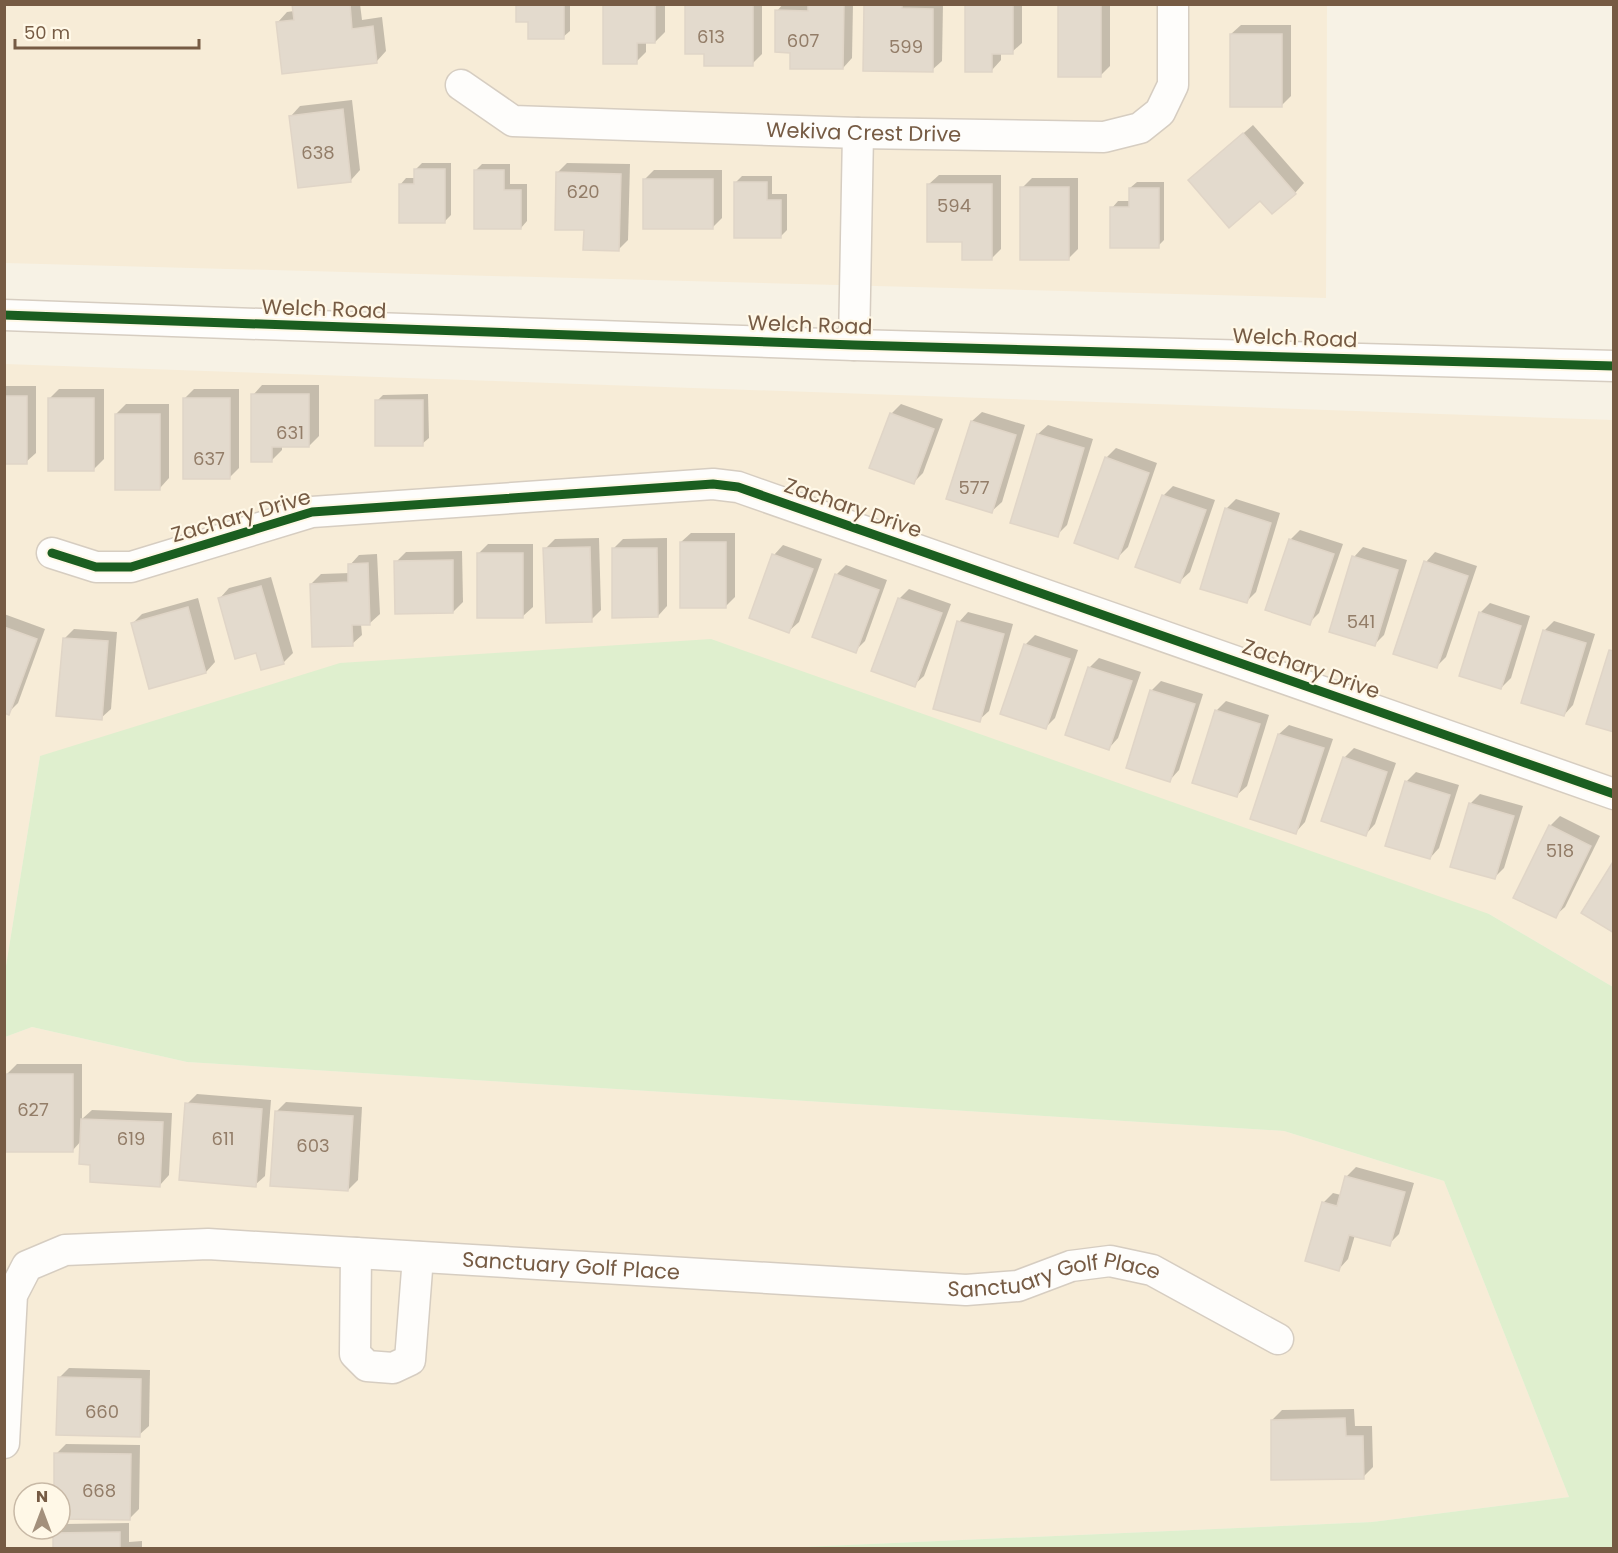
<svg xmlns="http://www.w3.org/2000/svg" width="1618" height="1553" viewBox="0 0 1618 1553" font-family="Poppins,sans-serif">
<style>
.residential{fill:#f7ecd7;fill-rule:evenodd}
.green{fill:#dfefce}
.shadow{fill:#0003}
.building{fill:#e3dacd;stroke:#e0d5c7;stroke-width:1.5}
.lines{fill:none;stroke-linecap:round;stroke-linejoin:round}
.minor-casing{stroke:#d6cdc1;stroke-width:33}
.minor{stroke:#fefdfb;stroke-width:30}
.cycleway-casing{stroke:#fff8e7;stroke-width:13}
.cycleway{stroke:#1b5e20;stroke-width:9}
.labels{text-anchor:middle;stroke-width:4.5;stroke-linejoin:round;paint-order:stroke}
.number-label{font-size:18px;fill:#937d68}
.street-label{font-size:21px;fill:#765b44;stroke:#fff8e7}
</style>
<rect width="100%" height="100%" fill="#f7f2e5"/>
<!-- residential -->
<g class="residential">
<path d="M5 5H1327L1326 298 5 263Z"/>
<path d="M5 364 1613 420V987L1489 914 40 756 5 972Z"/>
<path d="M32 1027 187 1062 1284 1131 1444 1181 1569 1497 1372 1522 780 1548H5V1037ZM24 1493H60V1529H24Z"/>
</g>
<!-- green -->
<path class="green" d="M711 639 1489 914 1613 987V1548H780L1372 1522 1569 1497 1444 1181 1284 1131 187 1062 32 1027 5 1037V972L40 756 340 663Z"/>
<!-- shadow -->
<g class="shadow">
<path d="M293 4H360L362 20 382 17 386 51 377 61 278 22 287 12 294 11Z"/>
<path d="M517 4H570V31L563 37 530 21Z"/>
<path d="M604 4H665V32L655 42H646V52L636 62Z"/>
<path d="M687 4H762V54L752 64 705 52Z"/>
<path d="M783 4H853L852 58 843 68 792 51 777 11Z"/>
<path d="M865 4H943L942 61 932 70Z"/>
<path d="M967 4H1022V43L1012 52H1001V60L992 70Z"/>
<path d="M1110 4V66L1100 76 1060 5Z"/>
<path d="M1241 25H1291V96L1281 106 1231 34Z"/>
<path d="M352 100 360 170 351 180 291 116 300 106Z"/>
<path d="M1253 125 1304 183 1295 193 1260 199 1200 171Z"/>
<path d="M422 163H451V215L445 221 400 185 406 178H416V169Z"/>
<path d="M567 163 630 164 628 240 619 249 585 229 557 173Z"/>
<path d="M482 164H510V184H527V221L521 228 476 170Z"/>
<path d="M654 170H722V218L712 228 644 180Z"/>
<path d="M939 175H1001V249L991 259 963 241 929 184Z"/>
<path d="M742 176H772V194H787V230L780 237 735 183Z"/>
<path d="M1032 178H1078V249L1068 259 1022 188Z"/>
<path d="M1137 182H1164V240L1158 246 1112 208 1118 201H1130V188Z"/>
<path d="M262 385H319V436L309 446H282V450L272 460 253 395Z"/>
<path d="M4 386H36V453L26 462H4Z"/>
<path d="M59 389H104V459L94 469 49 399Z"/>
<path d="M194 389H239V468L229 478 184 399Z"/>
<path d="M428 394 429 438 422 444 377 401 383 395Z"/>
<path d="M126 404H169V478L160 488 116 414Z"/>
<path d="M901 404 943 419 923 473 913 483 891 414Z"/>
<path d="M982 412 1025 425 1002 502 992 511 972 421Z"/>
<path d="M1048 425 1093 439 1067 525 1057 535 1038 434Z"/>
<path d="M1116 448 1157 463 1128 547 1118 557 1106 458Z"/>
<path d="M1173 486 1215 500 1190 572 1180 581 1163 496Z"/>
<path d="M1236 499 1280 513 1256 592 1246 602 1226 509Z"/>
<path d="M1300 530 1343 544 1319 613 1309 623 1290 540Z"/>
<path d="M691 533H735V597L725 607 681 542Z"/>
<path d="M599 538 601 610 591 620 545 549 555 539Z"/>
<path d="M667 538V606L658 616 613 549 623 539Z"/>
<path d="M488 544H533V607L523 616 478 554Z"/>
<path d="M783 545 822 559 799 622 789 631 774 555Z"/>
<path d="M1363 547 1407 560 1384 635 1374 645 1354 557Z"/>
<path d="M462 551 463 602 453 612 396 562 406 552Z"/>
<path d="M1435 552 1477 566 1446 657 1436 667 1426 562Z"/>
<path d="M377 554 380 614 370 623 361 624 362 635 352 644 311 584 321 574 350 573V565L359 555Z"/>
<path d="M846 565 887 580 865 641 855 651 836 575Z"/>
<path d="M271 577 293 653 283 663 220 598 229 588Z"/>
<path d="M909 589 951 604 924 676 914 685 873 670 900 598Z"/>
<path d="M198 598 215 662 206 672 150 687 132 624 142 614Z"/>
<path d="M1490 603 1530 616 1511 678 1501 688 1480 613Z"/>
<path d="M968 612 1013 624 989 711 979 720 959 622Z"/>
<path d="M4 614 45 629 18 703 8 713 4 711Z"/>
<path d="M1554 621 1595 634 1573 705 1564 715 1544 631Z"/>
<path d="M74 629 117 632 111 709 101 718 64 639Z"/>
<path d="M1035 635 1078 650 1055 718 1045 728 1025 645Z"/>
<path d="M1099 658 1141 672 1118 738 1109 748 1089 668Z"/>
<path d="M1161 681 1203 694 1179 770 1170 780 1151 691Z"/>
<path d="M1226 701 1269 715 1247 786 1237 795 1216 711Z"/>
<path d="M1289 725 1333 739 1305 822 1296 832 1252 818 1279 734Z"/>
<path d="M1354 748 1396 763 1375 824 1366 834 1344 758Z"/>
<path d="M1416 772 1459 785 1439 848 1430 858 1406 782Z"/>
<path d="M1480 794 1523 806 1504 868 1494 878 1470 804Z"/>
<path d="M1560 816 1600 836 1565 907 1555 916 1550 826Z"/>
<path d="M17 1064H82V1119L92 1110 172 1113 169 1175 160 1185 92 1163 81 1141 73 1150 7 1074Z"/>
<path d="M197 1094 271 1100 265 1176 255 1185 187 1104Z"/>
<path d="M286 1102 362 1107 358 1180 348 1190 276 1112Z"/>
<path d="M1356 1167 1414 1183 1399 1234 1389 1244 1355 1235 1348 1259 1339 1269 1323 1203 1333 1193 1341 1195 1346 1177Z"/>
<path d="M69 1368 150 1370 149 1426 139 1435 59 1378Z"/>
<path d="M1354 1409 1355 1426H1372L1373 1467 1363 1477 1272 1420 1282 1410Z"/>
<path d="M66 1444 140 1445 139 1509 129 1519 60 1518V1493L56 1454Z"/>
<path d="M129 1523V1542L142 1541V1548H55L54 1533 64 1524Z"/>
</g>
<!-- building -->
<g class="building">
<path d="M292 4H350L352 29 373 26 377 63 282 74 276 22 294 20Z"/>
<path d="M516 4H564V39H528V22H516Z"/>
<path d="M603 4H655V43H637V64H603Z"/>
<path d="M685 4H753V66H704V54H685Z"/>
<path d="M808 4H844L843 69H790V53L775 52V10L808 11Z"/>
<path d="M864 4H902V8L933 9V72L863 71Z"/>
<path d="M965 4H1013V54H992V72H965Z"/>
<rect x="1058" y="4" width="43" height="73"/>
<rect x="1230" y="34" width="52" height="73"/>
<path d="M343 109 351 182 298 188 289 116Z"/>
<path d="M1243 133 1296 194 1272 214 1260 201 1229 228 1188 180Z"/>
<path d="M414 169H445V223H399V184H414Z"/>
<path d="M474 170H504V190H521V229H474Z"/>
<path d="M556 172 621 174 619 251 583 250 584 230H555Z"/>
<rect x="643" y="179" width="70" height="50"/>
<path d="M734 182H767V200H781V238H734Z"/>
<path d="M927 184H992V260H962V242H927Z"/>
<rect x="1020" y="187" width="49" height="73"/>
<path d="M1129 188H1159V248H1110V207H1129Z"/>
<path d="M251 394H309V447H272V462H251Z"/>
<rect x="4" y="396" width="23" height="68"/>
<rect x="48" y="398" width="46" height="73"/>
<rect x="183" y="398" width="47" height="81"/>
<rect x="375" y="400" width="48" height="46"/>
<path d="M890 413 934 429 914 484 869 468Z"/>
<rect x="115" y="414" width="45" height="76"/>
<path d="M971 421 1016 435 992 513 946 499Z"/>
<path d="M1037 434 1084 448 1058 537 1010 523Z"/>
<path d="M1105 457 1149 473 1118 559 1074 543Z"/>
<path d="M1162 495 1206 510 1180 583 1135 567Z"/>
<path d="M1225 508 1271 523 1247 603 1200 589Z"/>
<path d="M1289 539 1334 554 1310 625 1265 610Z"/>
<rect x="680" y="542" width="46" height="66"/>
<path d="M590 547 592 622 546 623 543 548Z"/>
<path d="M612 548H657L658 617 612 618Z"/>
<rect x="477" y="553" width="46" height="65"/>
<path d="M772 554 813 569 789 633 749 618Z"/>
<path d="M1352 556 1398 570 1375 646 1329 632Z"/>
<path d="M453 560V613L395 614 394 561Z"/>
<path d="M1424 561 1468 576 1437 668 1393 654Z"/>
<path d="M368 563 370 625H352L353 646 312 647 310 584 348 582V564Z"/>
<path d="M835 574 879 590 856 653 812 637Z"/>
<path d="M261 586 284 664 261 670 256 653 235 659 218 598Z"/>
<path d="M898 598 942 613 915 687 871 671Z"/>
<path d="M188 607 206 673 149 689 131 623Z"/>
<path d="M1479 612 1521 626 1501 689 1459 676Z"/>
<path d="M957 621 1004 634 980 722 933 709Z"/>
<path d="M4 627 37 639 9 715 4 713Z"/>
<path d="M1543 630 1586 643 1564 716 1521 703Z"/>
<path d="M63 638 108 641 102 720 56 716Z"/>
<path d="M1024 644 1070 659 1046 729 1000 714Z"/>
<path d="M1609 650 1614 651V732L1586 724Z"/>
<path d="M1088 667 1132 681 1109 750 1065 735Z"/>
<path d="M1150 690 1195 704 1170 782 1126 768Z"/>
<path d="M1215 710 1260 724 1237 797 1192 783Z"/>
<path d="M1278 734 1324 748 1296 834 1250 819Z"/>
<path d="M1343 757 1387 772 1366 836 1321 821Z"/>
<path d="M1405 781 1450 795 1430 859 1385 846Z"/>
<path d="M1469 803 1514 816 1495 879 1450 867Z"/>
<path d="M1549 825 1591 846 1556 918 1513 898Z"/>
<path d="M1614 860V933L1581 913Z"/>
<rect x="6" y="1074" width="67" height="78"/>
<path d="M185 1103 262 1109 256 1187 179 1180Z"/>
<path d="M275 1111 353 1116 348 1191 270 1186Z"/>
<path d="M81 1119 163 1122 160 1187 90 1182V1165L79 1164Z"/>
<path d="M1345 1176 1405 1192 1390 1246 1349 1235 1339 1271 1305 1261 1322 1202 1337 1206Z"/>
<path d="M58 1377 141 1379 140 1437 56 1435Z"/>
<path d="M1345 1418 1346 1436H1363L1364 1479 1271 1480V1420Z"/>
<path d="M54 1453 131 1454 130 1520 60 1519V1493H54Z"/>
<path d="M120 1532V1548H53V1533Z"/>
</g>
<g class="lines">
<defs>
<g id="minor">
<path id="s1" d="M461 85 513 121 858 133 1104 137 1140 128 1160 112 1173 85V4"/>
<path d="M4 315 854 345 1614 366"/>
<path d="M854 345 858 133"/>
<path d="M52 553 96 567H131L312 512 713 484 738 487 1614 794"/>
<path d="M356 1253 355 1354 367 1366 393 1368 410 1360 418 1257"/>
<path id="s2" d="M4 1443 12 1295 27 1266 65 1250 208 1244 966 1290 1018 1286 1071 1266 1110 1261 1152 1270 1278 1339"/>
</g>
</defs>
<!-- minor casing -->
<use href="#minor" class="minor-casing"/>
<!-- minor -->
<use href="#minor" class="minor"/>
<defs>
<g id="cycleway">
<path d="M4 315 854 345 1614 366"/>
<path d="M52 553 96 567H131L312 512 713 484 738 487 1614 794"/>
</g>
</defs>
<!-- cycleway casing -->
<use href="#cycleway" class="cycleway-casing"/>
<!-- cycleway -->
<use href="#cycleway" class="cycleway"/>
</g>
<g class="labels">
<!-- number labels -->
<g class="number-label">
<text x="711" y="43">613</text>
<text x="803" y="47">607</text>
<text x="906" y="53">599</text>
<text x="318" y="159">638</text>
<text x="583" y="198">620</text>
<text x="954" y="212">594</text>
<text x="290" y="439">631</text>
<text x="209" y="465">637</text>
<text x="974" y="494">577</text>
<text x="1361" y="628">541</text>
<text x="1560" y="857">518</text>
<text x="33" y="1116">627</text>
<text x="131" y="1145">619</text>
<text x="223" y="1145">611</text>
<text x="313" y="1152">603</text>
<text x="102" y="1418">660</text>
<text x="99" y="1497">668</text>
</g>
<!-- street labels -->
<g class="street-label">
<text dy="7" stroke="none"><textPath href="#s1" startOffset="414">Wekiva Crest Drive</textPath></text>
<text transform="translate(324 309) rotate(2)" y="7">Welch Road</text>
<text transform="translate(810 325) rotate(2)" y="7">Welch Road</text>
<text transform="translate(1295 338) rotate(2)" y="7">Welch Road</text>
<text transform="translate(853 508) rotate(19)" y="7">Zachary Drive</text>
<text transform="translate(241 516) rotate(-16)" y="7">Zachary Drive</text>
<text transform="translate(1311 669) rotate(19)" y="7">Zachary Drive</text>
<text dy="7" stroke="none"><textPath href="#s2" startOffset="729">Sanctuary Golf Place</textPath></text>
<text dy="7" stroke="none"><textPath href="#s2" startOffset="1215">Sanctuary Golf Place</textPath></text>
</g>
</g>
<!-- border -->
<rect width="1618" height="1553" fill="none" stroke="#765b44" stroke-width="12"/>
<!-- north arrow -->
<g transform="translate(42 1511)"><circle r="28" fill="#fff8e7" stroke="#c8b9a6" stroke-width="1.5"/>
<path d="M0-4.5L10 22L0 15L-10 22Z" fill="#a3907c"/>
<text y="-9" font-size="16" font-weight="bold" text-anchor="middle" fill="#765b44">N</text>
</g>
<!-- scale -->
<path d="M15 39v9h184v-9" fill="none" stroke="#765b44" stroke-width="3"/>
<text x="24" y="39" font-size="18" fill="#765b44" stroke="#fff8e7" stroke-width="4.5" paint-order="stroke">50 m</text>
</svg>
